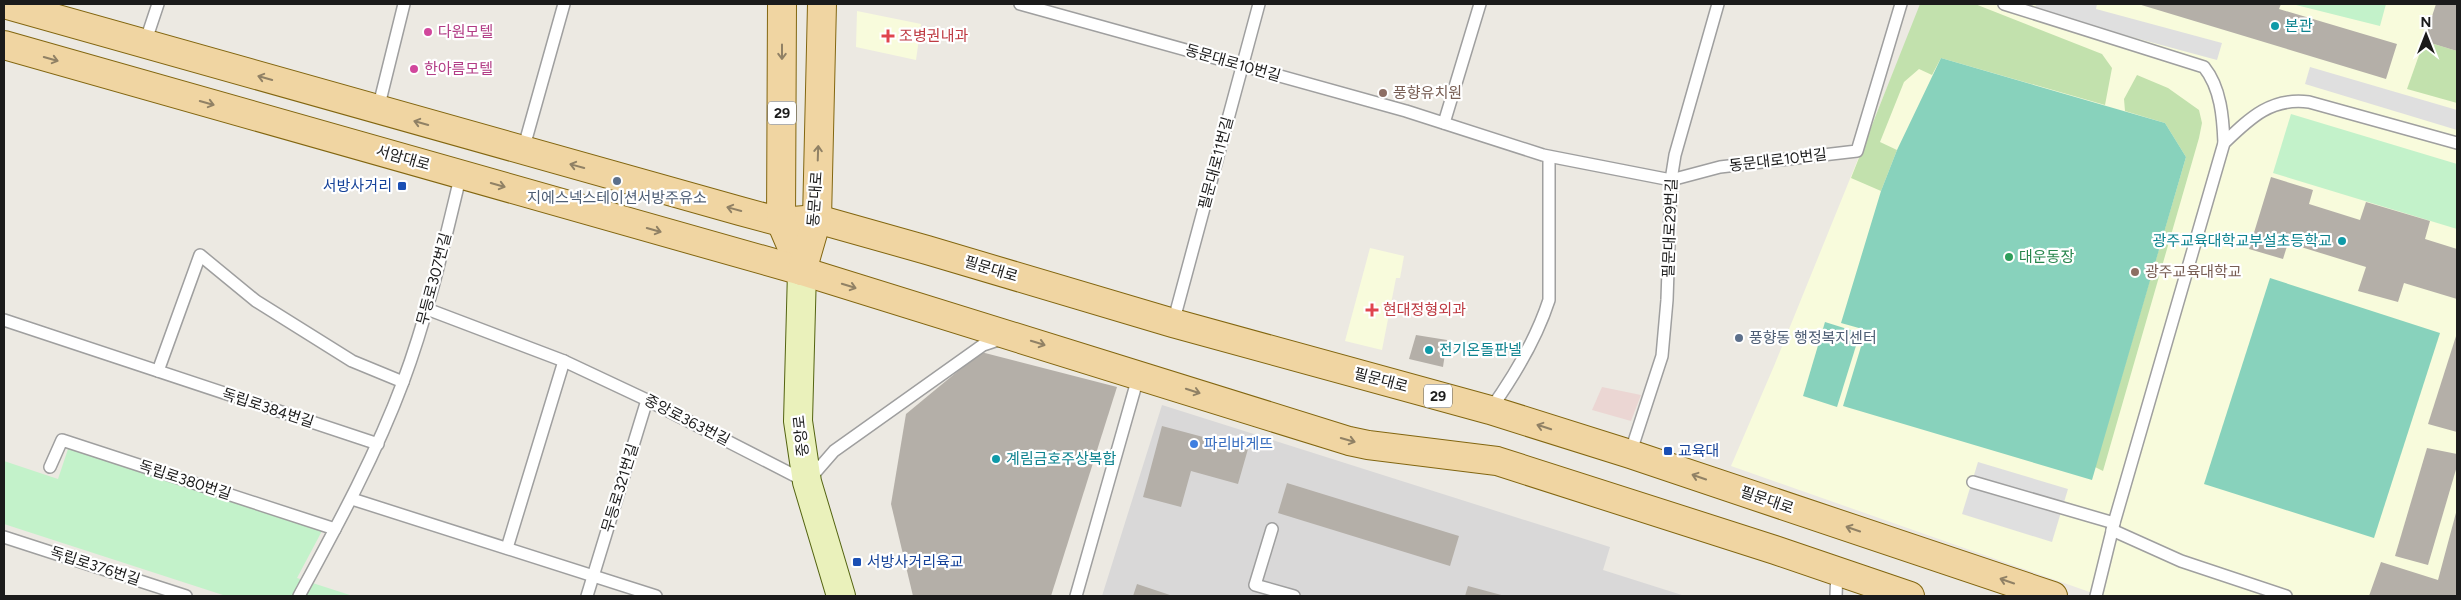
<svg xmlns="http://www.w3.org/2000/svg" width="2461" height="600" viewBox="0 0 2461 600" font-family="Figtree,'Noto Sans KR',sans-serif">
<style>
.residential{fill:#d9d8d8}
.commercial{fill:#ebd6d3}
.education{fill:#f8fbdc}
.grass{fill:#c2e1ad}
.park{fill:#c3f2ca}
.pitch{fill:#88d2bc}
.parking{fill:#dfdfdf}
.building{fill:#b4afa8}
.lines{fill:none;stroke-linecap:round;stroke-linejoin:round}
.lane-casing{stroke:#9f9f9f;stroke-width:14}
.secondary-casing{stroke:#546411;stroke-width:30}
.primary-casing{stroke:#826610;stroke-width:30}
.lane{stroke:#fff;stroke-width:11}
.secondary{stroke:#eaf1bb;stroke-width:28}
.primary{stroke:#f0d5a2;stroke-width:28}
.oneway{stroke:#908165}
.culture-dot{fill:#0f9aa8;stroke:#fff;stroke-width:2}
.hotel-dot{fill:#d1479c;stroke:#fff;stroke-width:2}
.health-dot{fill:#e0444e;stroke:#fff;stroke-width:2}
.education-dot{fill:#8d6e63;stroke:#fff;stroke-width:2}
.service-dot{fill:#5c6f8a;stroke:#fff;stroke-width:2}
.transit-dot{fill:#1a4fb4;stroke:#fff;stroke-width:2}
.leisure-dot{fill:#2e9e5b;stroke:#fff;stroke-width:2}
.shop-dot{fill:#3f7fe0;stroke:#fff;stroke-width:2}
.labels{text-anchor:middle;stroke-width:4.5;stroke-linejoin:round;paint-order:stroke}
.shield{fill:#fff;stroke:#5f5f5f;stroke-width:1}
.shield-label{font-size:14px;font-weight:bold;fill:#1b1b1b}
.culture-label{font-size:15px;fill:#0d838f;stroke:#fff;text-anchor:start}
.hotel-label{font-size:15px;fill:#b23c85;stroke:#fff;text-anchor:start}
.health-label{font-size:15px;fill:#be3a42;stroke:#fff;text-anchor:start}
.street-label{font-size:15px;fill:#1b1b1b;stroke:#fff}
.education-label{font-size:15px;fill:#785e54;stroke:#fff;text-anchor:start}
.transit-label{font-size:15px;fill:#164399;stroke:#fff;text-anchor:start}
.service-label{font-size:15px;fill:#4e5e75;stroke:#fff}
.leisure-label{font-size:15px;fill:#27864d;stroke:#fff;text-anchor:start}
.shop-label{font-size:15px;fill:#366cbe;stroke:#fff;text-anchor:start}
</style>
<rect width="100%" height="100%" fill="#ece9e2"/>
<!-- residential -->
<path class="residential" d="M1162 405 1610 547 1603 570 1685 596H1102Z"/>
<!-- commercial -->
<path class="commercial" d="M1602 387 1641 395 1631 421 1592 410Z"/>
<!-- education -->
<g class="education">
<path d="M1921 4H2457V596H2101L1731 466 1774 366Z"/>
<path d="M857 11 921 24 916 60 856 47Z"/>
<path d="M1370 248 1404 256 1400 278H1396L1382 350 1345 341Z"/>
</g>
<!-- grass -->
<g class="grass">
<path d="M1920 4H1975L2102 54 2112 68 2105 105 1941 58 1932 75 1919 69 1904 82 1880 142 1897 150 1881 191 1851 178Z"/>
<path d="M2424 41 2457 51V103L2407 89Z"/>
<path d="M2137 75 2168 88 2199 110 2202 123 2199 138 2103 471 2095 467 2186 157 2165 123 2125 111 2124 99Z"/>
</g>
<!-- park -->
<g class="park">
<path d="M2292 4H2386L2380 26Z"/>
<path d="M2291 114 2457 164V229L2273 173Z"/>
<path d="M69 446 323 529 297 578 353 596H226L4 524V461L58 479Z"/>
</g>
<!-- pitch -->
<g class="pitch">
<path d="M1941 58 2165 123 2186 157 2092 480 1843 406 1866 330 1841 323 1881 191 1897 150Z"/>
<path d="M2270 278 2440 333 2374 538 2204 484Z"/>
<path d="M1825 322 1860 333 1837 407 1803 396Z"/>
</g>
<!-- parking -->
<g class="parking">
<path d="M2036 4H2097L2096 9 2222 43 2217 60 2035 11Z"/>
<path d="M2310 67 2457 110V130L2305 84Z"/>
<path d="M1978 462 2068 489 2052 542 1962 514Z"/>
</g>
<!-- building -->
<g class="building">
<path d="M2138 4H2281L2279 9 2397 44 2386 79Z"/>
<path d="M2436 4H2457V51L2424 41Z"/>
<path d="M2271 177 2313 190 2309 204 2360 220 2366 202 2430 221 2425 239 2457 249V299L2404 283 2398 302 2358 291 2366 267 2288 243 2283 259 2249 249Z"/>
<path d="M2457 333V432L2428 424Z"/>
<path d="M1416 335 1447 340 1443 367 1409 359Z"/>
<path d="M981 352 1117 387 1051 596H913L891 504 906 414Z"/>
<path d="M1162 426 1248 449 1238 484 1191 471 1181 507 1143 497Z"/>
<path d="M2427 448 2457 454V466L2428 565 2395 556Z"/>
<path d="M1287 483 1459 536 1450 566 1278 513Z"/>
<path d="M2457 509V596H2369L2381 562 2438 580Z"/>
<path d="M1137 584 1173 596H1133Z"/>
<path d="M1468 586 1505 596H1465Z"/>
</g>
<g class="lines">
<defs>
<g id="lane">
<path d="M1020 4 1406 111 1543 155 1671 180 1720 167 1857 151 1901 4"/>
<path d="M2004 4 2204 67C2221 88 2223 118 2224 143"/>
<path d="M145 43 158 4"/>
<path d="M378 109 404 4"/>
<path d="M1444 123 1480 4"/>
<path d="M523 150 564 4"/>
<path d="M427 309 564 361 647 400 807 482 834 451 983 345 1001 339"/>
<path d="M4 320 378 444"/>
<path d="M1173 323 1259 4"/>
<path d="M158 371 200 255 256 301 352 361 403 382"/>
<path d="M1490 410C1512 379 1537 337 1549 300V157"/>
<path d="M1630 454 1662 356 1667 300 1671 180 1675 155 1718 4"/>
<path d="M50 467 62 440 335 529"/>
<path d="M1973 482 2114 523"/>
<path d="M352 499 656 596"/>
<path d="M1272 529 1255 585 1294 596"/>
<path d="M2112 530 2181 561 2286 596"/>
<path d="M4 537 186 596"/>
<path d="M507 548 564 361"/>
<path d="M299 596C337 526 375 457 403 382 428 315 444 244 461 174"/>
<path d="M587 596 647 400"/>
<path d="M1076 596 1139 374"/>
<path d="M1836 596 1837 571"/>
<path d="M2096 596 2114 523 2224 143C2250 118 2271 97 2309 102L2457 143"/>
</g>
<path id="secondary" d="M802 271 798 421 807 482 841 596"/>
<g id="primary">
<path d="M4 4 740 211 781 222 817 219 927 250 1173 323 1490 410 1630 454 2053 596"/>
<path d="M782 4 781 222 802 271"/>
<path d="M4 45 802 271 1349 441 1368 445 1497 461 1775 550 1910 596"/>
<path d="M802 271 817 219 822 4"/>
</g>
</defs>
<!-- lane casing -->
<use href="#lane" class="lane-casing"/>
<!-- secondary casing -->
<use href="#secondary" class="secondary-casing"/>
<!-- primary casing -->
<use href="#primary" class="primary-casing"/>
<!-- lane -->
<use href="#lane" class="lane"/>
<!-- secondary -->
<use href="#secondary" class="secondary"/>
<!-- primary -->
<use href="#primary" class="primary"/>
</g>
<!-- one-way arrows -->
<defs><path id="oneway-shaft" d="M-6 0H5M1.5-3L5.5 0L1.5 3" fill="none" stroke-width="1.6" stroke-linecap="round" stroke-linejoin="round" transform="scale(1.25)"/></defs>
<g class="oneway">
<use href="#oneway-shaft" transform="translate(782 52) rotate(90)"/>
<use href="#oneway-shaft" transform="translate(51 59) rotate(16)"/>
<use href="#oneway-shaft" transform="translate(265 78) rotate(-164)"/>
<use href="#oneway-shaft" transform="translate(207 103) rotate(16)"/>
<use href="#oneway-shaft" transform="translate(421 123) rotate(-164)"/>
<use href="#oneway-shaft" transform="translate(818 153) rotate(-88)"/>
<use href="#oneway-shaft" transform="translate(577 166) rotate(-165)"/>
<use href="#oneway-shaft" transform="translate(498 185) rotate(16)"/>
<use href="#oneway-shaft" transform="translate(734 209) rotate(-165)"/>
<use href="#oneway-shaft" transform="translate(654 230) rotate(16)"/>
<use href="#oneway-shaft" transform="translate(849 286) rotate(17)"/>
<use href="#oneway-shaft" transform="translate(1038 343) rotate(17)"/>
<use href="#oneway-shaft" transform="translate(1193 391) rotate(18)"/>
<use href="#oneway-shaft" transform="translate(1544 427) rotate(-162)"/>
<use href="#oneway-shaft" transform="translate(1348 440) rotate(16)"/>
<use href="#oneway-shaft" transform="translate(1699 477) rotate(-161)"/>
<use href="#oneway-shaft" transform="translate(1853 529) rotate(-161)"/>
<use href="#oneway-shaft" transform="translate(2007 581) rotate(-161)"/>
</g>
<!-- markers -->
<g class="culture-dot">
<circle cx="2275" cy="26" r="5"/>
<circle cx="2342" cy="241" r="5"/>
<circle cx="1429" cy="350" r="5"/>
<circle cx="996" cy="459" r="5"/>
</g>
<g class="hotel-dot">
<circle cx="428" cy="32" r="5"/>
<circle cx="414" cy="69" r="5"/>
</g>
<g class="health-dot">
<path d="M885.5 28.5h5v5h5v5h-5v5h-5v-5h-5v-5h5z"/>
<path d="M1369.5 302.5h5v5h5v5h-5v5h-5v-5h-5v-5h5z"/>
</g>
<g class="education-dot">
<circle cx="1383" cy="93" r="5"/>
<circle cx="2135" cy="272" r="5"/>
</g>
<g class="service-dot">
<circle cx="617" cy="181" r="5"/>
<circle cx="1739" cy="338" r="5"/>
</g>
<g class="transit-dot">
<rect x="397" y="181" width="10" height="10" rx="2.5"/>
<rect x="1663" y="446" width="10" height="10" rx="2.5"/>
<rect x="852" y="557" width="10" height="10" rx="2.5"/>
</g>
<circle class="leisure-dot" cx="2009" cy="257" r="5"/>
<circle class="shop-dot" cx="1194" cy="444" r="5"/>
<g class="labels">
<!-- shield labels -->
<g class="shield">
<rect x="768" y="101.5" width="28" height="23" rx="4"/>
<rect x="1424" y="384.5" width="28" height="23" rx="4"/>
</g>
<g class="shield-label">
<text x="782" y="118">29</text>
<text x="1438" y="401">29</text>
</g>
<!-- culture labels -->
<g class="culture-label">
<text x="2285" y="31">본관</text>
<text x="2332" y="246" text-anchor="end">광주교육대학교부설초등학교</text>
<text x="1439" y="355">전기온돌판넬</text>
<text x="1006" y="464">계림금호주상복합</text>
</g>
<!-- hotel labels -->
<g class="hotel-label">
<text x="438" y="37">다원모텔</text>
<text x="424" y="74">한아름모텔</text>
</g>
<!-- health labels -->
<g class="health-label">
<text x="899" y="41">조병권내과</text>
<text x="1383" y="315">현대정형외과</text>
</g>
<!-- street labels -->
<g class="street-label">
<text transform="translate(1233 63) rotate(16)" y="5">동문대로10번길</text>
<text transform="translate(403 158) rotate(16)" y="5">서암대로</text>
<text transform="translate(1778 160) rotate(-7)" y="5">동문대로10번길</text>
<text transform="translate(1216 163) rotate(-75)" y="5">필문대로11번길</text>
<text transform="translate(815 199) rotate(-86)" y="5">동문대로</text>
<text transform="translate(1670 228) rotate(-88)" y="5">필문대로29번길</text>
<text transform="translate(991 269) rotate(17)" y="5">필문대로</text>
<text transform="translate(434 279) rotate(-75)" y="5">무등로307번길</text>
<text transform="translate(1381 380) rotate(15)" y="5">필문대로</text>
<text transform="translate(268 408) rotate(18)" y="5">독립로384번길</text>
<text transform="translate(687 420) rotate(27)" y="5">중앙로363번길</text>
<text transform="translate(801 436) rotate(-96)" y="5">중앙로</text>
<text transform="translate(185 480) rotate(18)" y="5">독립로380번길</text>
<text transform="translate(620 488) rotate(-73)" y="5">무등로321번길</text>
<text transform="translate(1767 500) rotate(19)" y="5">필문대로</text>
<text transform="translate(95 566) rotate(18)" y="5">독립로376번길</text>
</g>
<!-- education labels -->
<g class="education-label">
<text x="1393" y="98">풍향유치원</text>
<text x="2145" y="277">광주교육대학교</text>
</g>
<!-- transit labels -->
<g class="transit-label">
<text x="392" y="191" text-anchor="end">서방사거리</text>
<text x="1678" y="456">교육대</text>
<text x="867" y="567">서방사거리육교</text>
</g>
<!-- service labels -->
<g class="service-label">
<text x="617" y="203">지에스넥스테이션서방주유소</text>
<text x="1749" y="343" text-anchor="start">풍향동 행정복지센터</text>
</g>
<!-- leisure labels -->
<g class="leisure-label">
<text x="2019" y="262">대운동장</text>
</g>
<!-- shop labels -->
<g class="shop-label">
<text x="1204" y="449">파리바게뜨</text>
</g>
</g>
<!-- border -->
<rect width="2461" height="600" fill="none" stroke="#1b1b1b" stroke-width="10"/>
<!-- north arrow -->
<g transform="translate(2426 35)" stroke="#ffffff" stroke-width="4" paint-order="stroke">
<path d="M0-4L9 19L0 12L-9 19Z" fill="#1b1b1b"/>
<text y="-8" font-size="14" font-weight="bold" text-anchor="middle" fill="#1b1b1b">N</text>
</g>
</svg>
